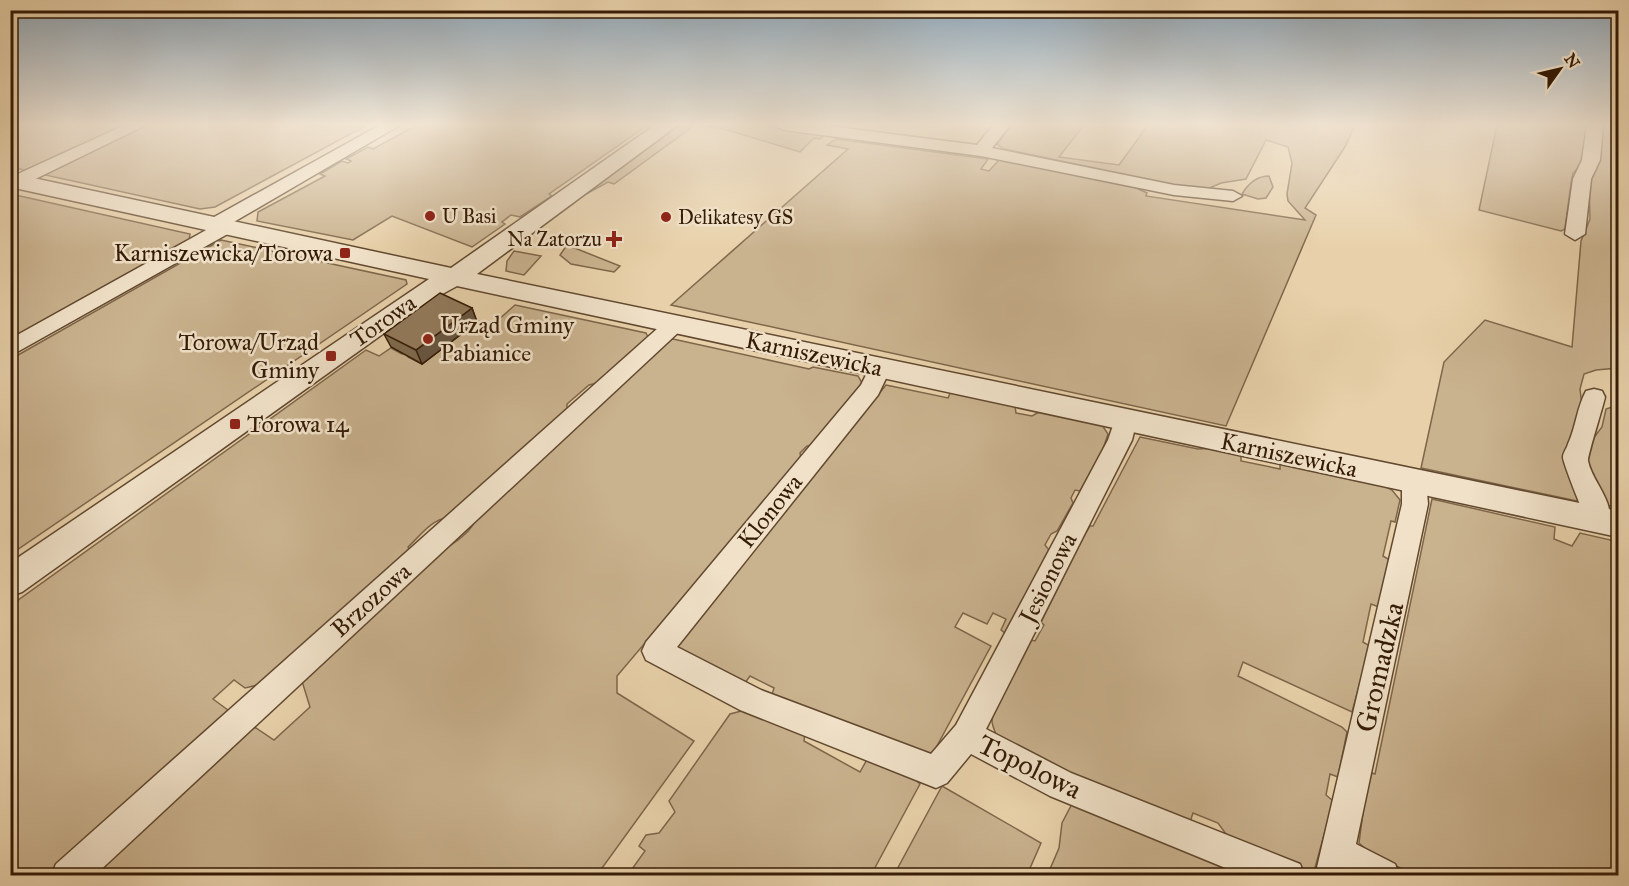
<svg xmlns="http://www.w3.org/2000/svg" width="1629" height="886" viewBox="0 0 1629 886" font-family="'IM FELL Great Primer',serif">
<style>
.green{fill:#c9b28e;stroke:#7e664a;stroke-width:1.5}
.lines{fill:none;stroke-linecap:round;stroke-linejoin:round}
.minor-casing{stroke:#61482f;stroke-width:3}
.tertiary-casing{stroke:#61482f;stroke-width:3}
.minor{fill:#f0e1c8;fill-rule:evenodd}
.tertiary{fill:#f0e1c8;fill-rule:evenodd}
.wall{fill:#7e694e;stroke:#341b06;stroke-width:1.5}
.shaded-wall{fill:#665540;stroke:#341b06;stroke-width:1.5}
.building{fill:#927a5b;stroke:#341b06;stroke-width:1.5}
.poi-dot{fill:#8f2418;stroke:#f0e1c8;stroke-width:2}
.labels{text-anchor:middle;stroke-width:5;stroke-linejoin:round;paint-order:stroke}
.far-poi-label{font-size:20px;fill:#341b06;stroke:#f0e1c8;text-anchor:start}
.poi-label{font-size:24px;fill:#341b06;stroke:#f0e1c8;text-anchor:end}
.street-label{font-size:24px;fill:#341b06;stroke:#f0e1c8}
.near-street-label{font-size:28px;fill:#341b06;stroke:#f0e1c8}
</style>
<rect width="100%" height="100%" fill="#e8d1aa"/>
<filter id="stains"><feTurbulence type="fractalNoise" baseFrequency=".00333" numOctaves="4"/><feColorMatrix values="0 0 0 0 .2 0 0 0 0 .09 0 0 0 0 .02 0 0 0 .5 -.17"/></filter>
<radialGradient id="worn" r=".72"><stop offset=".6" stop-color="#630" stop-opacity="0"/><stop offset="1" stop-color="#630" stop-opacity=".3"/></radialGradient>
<!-- green -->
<g class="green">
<path d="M11 125H130L28 171 11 167Z"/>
<path d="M145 125H367L215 207 200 209 41 174Z"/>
<path d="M417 125H653L645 127 549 194 552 196 520 217 511 215 502 222 505 224 472 247 392 216 353 240 257 221 258 212 325 176 320 174 342 161 348 163 351 161 346 159 368 147 373 149Z"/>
<path d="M678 125H695L614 184 608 182 588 193 589 189Z"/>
<path d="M700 125H756L824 135 820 139 814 138 800 152 724 129Z"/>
<path d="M1012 125H1084L1059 157 1119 165 1148 125H1355L1345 147 1305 208 1316 215 1226 426 671 305 848 149 827 145 836 139 988 159 981 169 989 171 999 160 1130 185 1147 193 1146 196 1305 220 1288 201 1287 194 1292 163 1288 147 1266 140 1246 179 1221 183 1205 190H1195L1004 149 997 144Z"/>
<path d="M1497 125H1589L1581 165 1573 173 1571 183 1565 229 1561 231 1479 210Z"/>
<path d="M1602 125H1618V368L1596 370 1584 374 1580 389 1582 406 1567 452 1582 502 1421 468 1444 362 1485 320 1572 347 1581 241 1590 219 1589 178 1599 153Z"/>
<path d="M1269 176 1273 187 1266 198 1258 199 1242 194C1248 184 1256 176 1269 176Z"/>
<path d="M11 194 190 234 189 241 11 340Z"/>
<path d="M221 240 406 280 407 284 11 554V359Z"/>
<path d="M567 245 620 266 614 272 571 264 560 255Z"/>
<path d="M514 251 541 256 524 275 506 271 507 261Z"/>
<path d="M515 305 646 333 648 337 597 383 589 385 567 404V410L447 518C432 519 419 537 408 547L410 552 266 683 245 688 234 680 213 699 232 713 58 875H11L10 606 366 350 379 356 391 348 402 354 406 351 408 357 422 364 478 321 490 327Z"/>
<path d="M673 339 809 369 813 367 858 376 863 385 813 445 807 446 800 453 801 459 617 676V693L694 741 597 875 83 876 244 726 256 728 274 740 310 707 301 678 442 549C454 545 473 530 476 518L607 399 606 395 666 341Z"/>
<path d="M886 385 948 398 951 391 1015 406 1016 413 1032 416 1041 411 1102 425 1108 434 1103 449 1080 491 1075 490 1071 498 1073 503 1057 531 1051 534 1045 545 1049 550 1005 633 1001 630 1006 619 993 613 987 624 963 613 955 627 991 646 932 755 771 698 774 688 750 676 742 687 674 650Z"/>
<path d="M1612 407 1618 409V508L1606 505 1580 456 1602 427 1606 409Z"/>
<path d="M1140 437 1198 449 1215 448 1241 453V461L1280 469V462L1378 483 1392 490 1400 500 1395 522 1391 521 1383 556 1390 560 1379 607 1371 604 1363 642 1370 646 1352 712 1243 662 1238 676 1342 727 1347 732 1338 777 1330 774 1326 795 1332 800V806L1313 875H1305L1262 858 1231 841 1218 823 1193 813 1189 825 1100 789 998 739C996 734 992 726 992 721 993 703 1022 657 1031 640L1035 641 1044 625 1041 622 1083 537 1090 526H1093Z"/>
<path d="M1432 499 1555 527 1554 539 1572 546 1580 533 1615 541V550L1618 551V875H1414L1369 852 1359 843 1366 789 1372 773 1375 774Z"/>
<path d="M745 710 805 732 804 741 860 772 869 756 907 772 920 784 871 875 627 876 645 851 639 846 646 835 659 833 675 812 669 801 730 714Z"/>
<path d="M942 786 1041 843 1027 875H894Z"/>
<path d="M1073 802 1267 876H1047L1059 848 1062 823Z"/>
</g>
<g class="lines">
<defs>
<g id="minor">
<path d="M125 125H146L23 185 10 184 11 177Z"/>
<path d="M380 125H400L232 223 235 227 233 231 10 356V339L208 229 205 225 207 221Z"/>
<path d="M776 125H821L977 145 993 125H1010L992 148 1174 185 1233 191 1242 196 1233 201 1174 195 981 156 784 130Z"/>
<path d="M1587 125H1603L1600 160 1591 179 1585 234 1575 240 1565 234 1573 179 1582 160Z"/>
<path d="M674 318 681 320 685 325 681 330 94 876H51L56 864 667 320Z"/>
<path d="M880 360 888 363 891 368 878 395 677 647 761 690 931 754 956 725 1108 440 1117 414 1125 411 1133 414 1137 420 1132 440 986 729 1071 773 1300 864 1305 876H1245L1050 796 971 754 947 783 936 788 740 710 646 660 642 651 646 642 861 385 872 363Z"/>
<path d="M1594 389 1602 391 1605 397C1603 407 1587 457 1588 461 1592 482 1618 505 1607 526L1598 529 1589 526C1586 520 1562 461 1563 457 1563 453 1567 448 1568 444 1576 427 1577 407 1586 391Z"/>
<path d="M1414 471 1423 474 1426 481 1428 504 1356 844 1395 864 1400 876H1315L1402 504V481L1405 474Z"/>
</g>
<path id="tertiary" d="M655 125H678L477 274 1618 511V537L457 286 426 303 22 592 10 596V563L429 279 10 187V173L451 268Z"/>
</defs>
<!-- minor casing -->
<use href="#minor" class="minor-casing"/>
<!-- tertiary casing -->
<use href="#tertiary" class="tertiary-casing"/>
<!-- minor -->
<use href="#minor" class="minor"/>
<!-- tertiary -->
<use href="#tertiary" class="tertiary"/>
</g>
<!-- wall -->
<path class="wall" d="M472 308 477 322 422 364 391 347 384 334Z"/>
<!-- shaded-wall -->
<path class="shaded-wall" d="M472 308 477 322 422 364 416 350Z"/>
<!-- building -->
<path class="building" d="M440 293 472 308 416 350 384 334Z"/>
<!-- sky -->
<linearGradient id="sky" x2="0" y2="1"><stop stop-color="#8fa7b9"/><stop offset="0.5" stop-color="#f5ead9"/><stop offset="1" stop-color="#f5ead9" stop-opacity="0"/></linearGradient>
<rect width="1629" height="249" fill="url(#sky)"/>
<!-- markers -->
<g class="poi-dot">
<circle cx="430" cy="216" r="6"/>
<circle cx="666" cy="217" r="6"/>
<path d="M611 230h6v6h6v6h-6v6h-6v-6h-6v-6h6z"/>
<rect x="339" y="247" width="12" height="12" rx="3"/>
<circle cx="428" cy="339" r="6"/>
<rect x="325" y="350" width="12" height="12" rx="3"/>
<rect x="229" y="418" width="12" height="12" rx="3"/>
</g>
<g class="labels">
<!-- far-poi labels -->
<g class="far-poi-label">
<text x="442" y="223">U Basi</text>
<text x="678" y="224">Delikatesy GS</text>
<text x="602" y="246" text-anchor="end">Na Zatorzu</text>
</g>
<!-- poi labels -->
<g class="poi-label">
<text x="333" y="261">Karniszewicka/Torowa</text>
<text x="440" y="333" text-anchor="start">Urząd Gminy<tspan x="440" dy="28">Pabianice</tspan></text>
<text x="319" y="350">Torowa/Urząd<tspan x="319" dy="28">Gminy</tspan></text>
<text x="247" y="432" text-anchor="start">Torowa 14</text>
</g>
<!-- street labels -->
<g class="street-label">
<text transform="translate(383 321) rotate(-35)" y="8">Torowa</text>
<text transform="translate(814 354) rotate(12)" y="8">Karniszewicka</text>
<text transform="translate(1289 455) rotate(12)" y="8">Karniszewicka</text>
<text transform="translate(770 511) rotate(-51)" y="8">Klonowa</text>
<text transform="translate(1048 578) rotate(-63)" y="8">Jesionowa</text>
<text transform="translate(371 600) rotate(-42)" y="8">Brzozowa</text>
</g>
<!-- near-street labels -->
<g class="near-street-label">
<text transform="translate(1379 667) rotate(-77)" y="10">Gromadzka</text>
<text transform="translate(1030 766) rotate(26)" y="10">Topolowa</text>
</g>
</g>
<!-- margin -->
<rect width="1629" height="886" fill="none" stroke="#e8d1aa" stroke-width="36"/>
<rect x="12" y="12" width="1605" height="862" fill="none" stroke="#341b06" stroke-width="3"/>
<rect x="18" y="18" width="1593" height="850" fill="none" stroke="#341b06" stroke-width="1.5"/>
<!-- north arrow -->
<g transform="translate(1560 69) rotate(56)" stroke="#f0e1c8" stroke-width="4.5" paint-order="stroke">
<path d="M0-4.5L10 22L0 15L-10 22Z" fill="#341b06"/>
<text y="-9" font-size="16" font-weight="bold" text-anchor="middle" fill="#341b06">N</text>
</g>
<rect width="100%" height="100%" filter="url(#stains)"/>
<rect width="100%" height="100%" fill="url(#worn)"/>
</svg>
